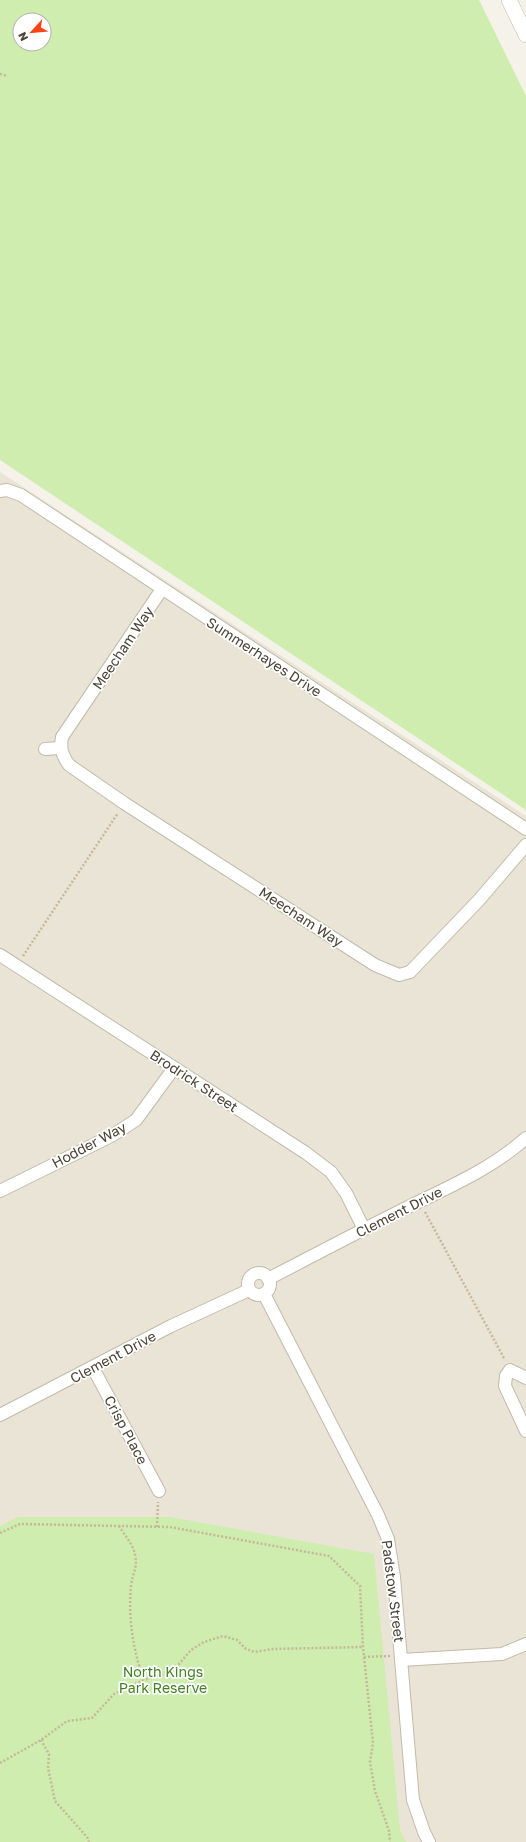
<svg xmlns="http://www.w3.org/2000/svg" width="526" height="1842" viewBox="0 0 526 1842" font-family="'Golos Text',sans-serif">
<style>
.residential{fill:#eae4d6}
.green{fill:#ceedae;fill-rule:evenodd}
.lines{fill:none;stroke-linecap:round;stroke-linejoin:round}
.minor-casing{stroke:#c2bbaa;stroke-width:14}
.tertiary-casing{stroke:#c2bbaa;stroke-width:16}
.path{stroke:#c5b89a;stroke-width:2.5;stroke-dasharray:2 2;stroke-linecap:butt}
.minor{stroke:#fff;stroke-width:12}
.tertiary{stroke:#fff;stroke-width:15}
.labels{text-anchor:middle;stroke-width:3.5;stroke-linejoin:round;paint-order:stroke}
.street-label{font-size:14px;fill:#4a4336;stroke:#fff}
.park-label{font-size:14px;fill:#438124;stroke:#fff}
</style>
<rect width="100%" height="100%" fill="#f5f2e9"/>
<!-- residential -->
<path class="residential" d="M0 472 526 816V1842H0Z"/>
<!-- green -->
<g class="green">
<path d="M0 0H479L526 96V810L0 460ZM20 20H44V44H20Z"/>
<path d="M18 1517H170L374 1554 400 1830 406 1842H0V1526Z"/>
</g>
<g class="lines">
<defs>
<g id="minor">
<path d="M0 491 7 490 21 495 526 829"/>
<path d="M162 589 62 737C60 749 62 755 69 765L124 803 375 965 399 975 410 972 479 900 526 845"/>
<path d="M45 749 60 748"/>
<path d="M0 955 306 1153 331 1172 346 1193 364 1229"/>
<path d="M0 1191 113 1135 136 1120 174 1068"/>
<circle cx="259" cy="1284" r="11"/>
<path d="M268 1279C312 1256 356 1233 400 1211 444 1189 489 1171 526 1138"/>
<path d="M264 1294 378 1515 388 1539 394 1577 413 1800 424 1832 429 1842"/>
<path d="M93 1368 159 1491"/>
<path d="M526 1378 510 1370 506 1376 505 1386 526 1431"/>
<path d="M0 1415 171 1326 249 1290"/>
<path d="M401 1660 502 1654 526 1644"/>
</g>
<path id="tertiary" d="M509 0 526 35"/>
</defs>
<!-- minor casing -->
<use href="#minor" class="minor-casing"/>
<!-- tertiary casing -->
<use href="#tertiary" class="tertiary-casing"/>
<!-- path -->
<g class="path">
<path d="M0 74 8 76"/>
<path d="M23 956 118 813"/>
<path d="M425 1212 505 1360"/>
<path d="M119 1526C124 1534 134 1546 135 1555 138 1568 132 1574 131 1586 128 1617 133 1651 144 1680"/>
<path d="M157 1527 158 1502"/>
<path d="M0 1533 20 1524 170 1527 329 1556 360 1586 363 1647 373 1743 370 1762 375 1791 389 1831 390 1842"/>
<path d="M364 1657 390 1656"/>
<path d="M41 1740 49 1754 48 1768 55 1801 87 1837 89 1842"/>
<path d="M0 1763 41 1740 67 1721 92 1718 114 1694 144 1680 161 1675 179 1664 191 1650 204 1642 223 1636 237 1640 246 1649 255 1652 272 1649 363 1647"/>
</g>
<!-- minor -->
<use href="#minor" class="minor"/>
<!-- tertiary -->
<use href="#tertiary" class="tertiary"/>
</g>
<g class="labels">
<!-- street labels -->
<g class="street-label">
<text transform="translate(123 648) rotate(-56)" y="5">Meecham Way</text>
<text transform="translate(264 657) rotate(33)" y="5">Summerhayes Drive</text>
<text transform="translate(301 917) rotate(33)" y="5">Meecham Way</text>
<text transform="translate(194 1081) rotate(33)" y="5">Brodrick Street</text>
<text transform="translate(89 1145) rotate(-28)" y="5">Hodder Way</text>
<text transform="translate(399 1212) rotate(-27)" y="5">Clement Drive</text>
<text transform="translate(113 1357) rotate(-28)" y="5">Clement Drive</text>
<text transform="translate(126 1430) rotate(62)" y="5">Crisp Place</text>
<text transform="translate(393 1591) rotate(83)" y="5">Padstow Street</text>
</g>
<!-- park labels -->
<g class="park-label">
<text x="163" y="1677">North Kings<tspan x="163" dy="16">Park Reserve</tspan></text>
</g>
</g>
<!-- north arrow -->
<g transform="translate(32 32) rotate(243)"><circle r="19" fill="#ffffff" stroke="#b7b4af"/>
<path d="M0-3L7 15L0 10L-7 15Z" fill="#ff4316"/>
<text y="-6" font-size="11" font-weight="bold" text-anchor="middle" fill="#4a4336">N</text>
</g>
</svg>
